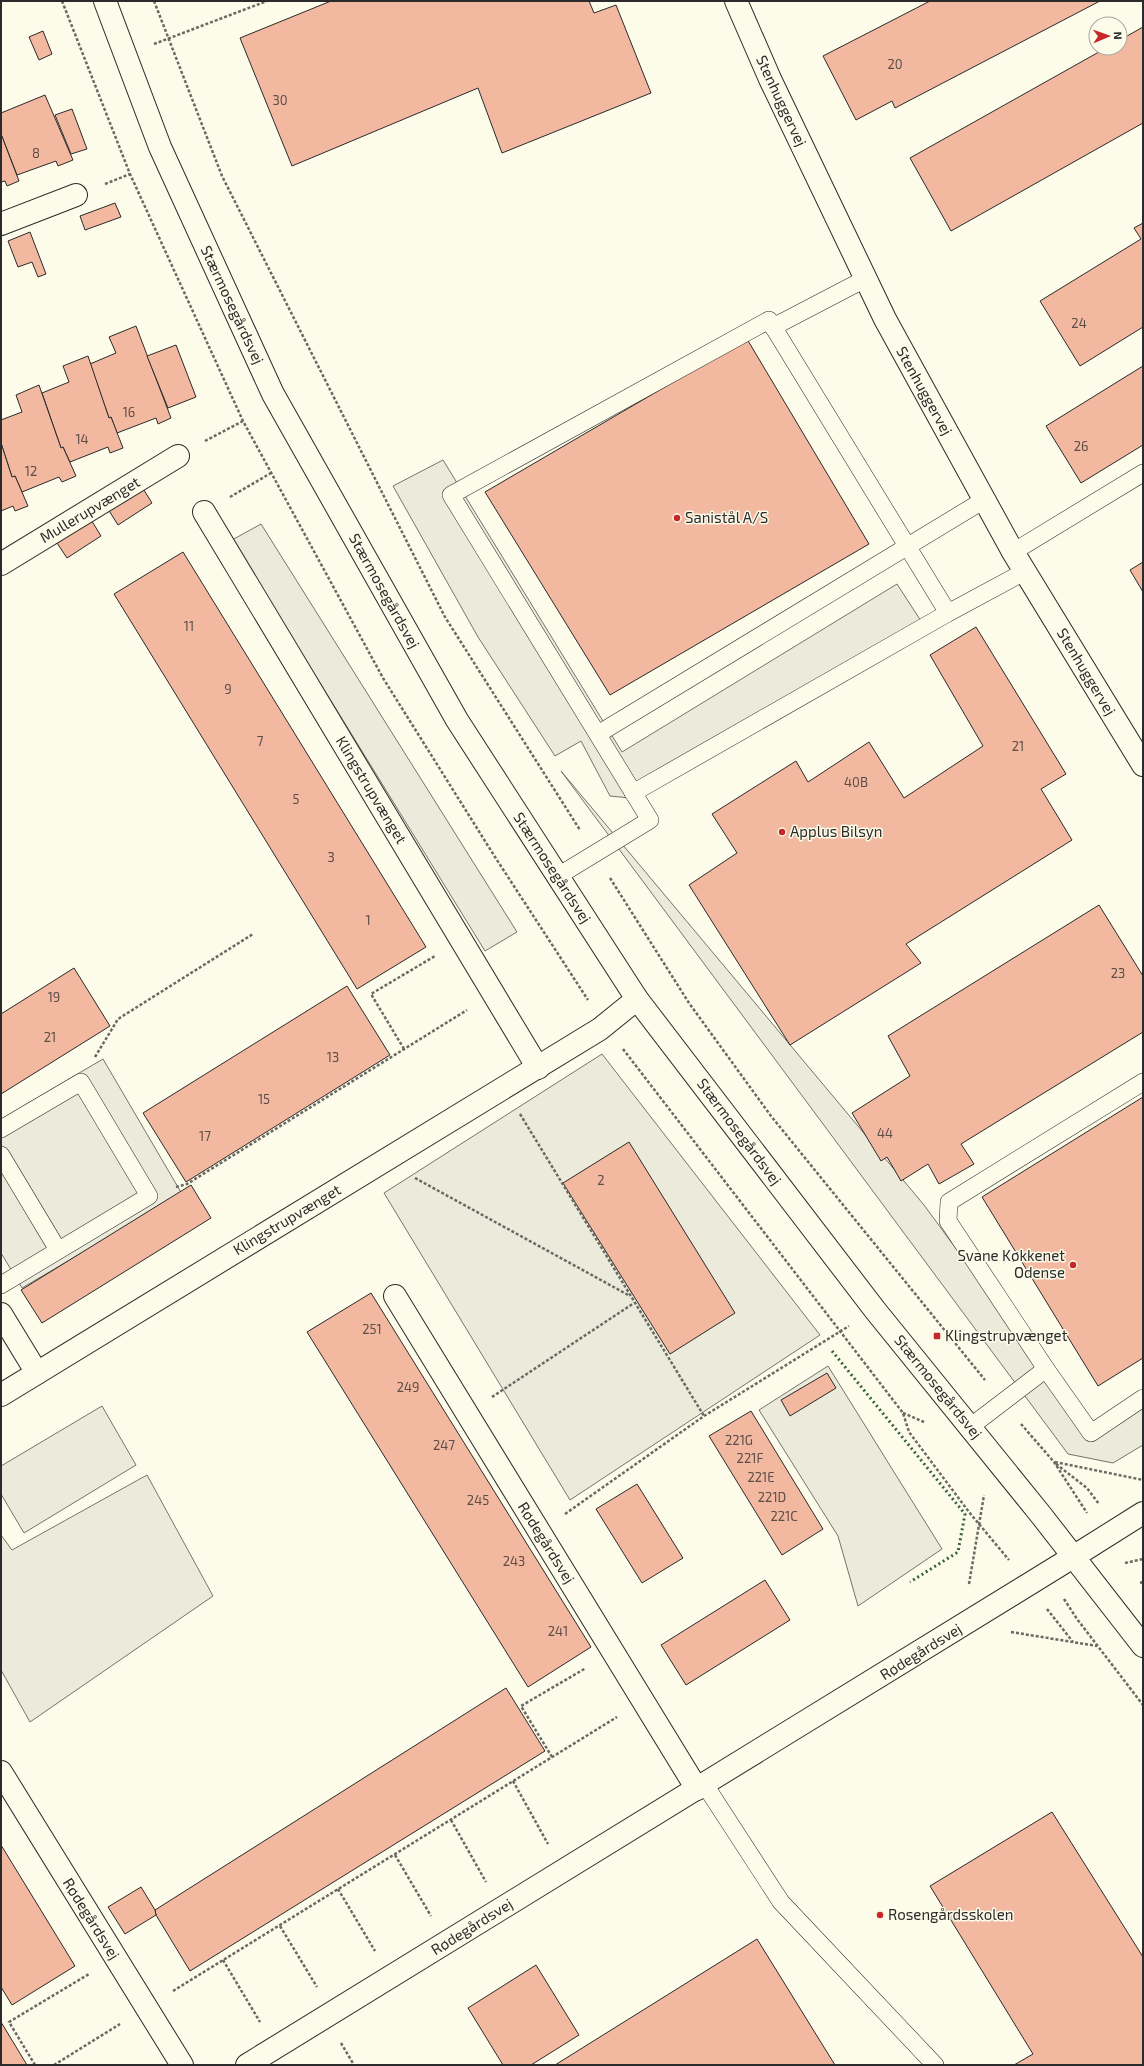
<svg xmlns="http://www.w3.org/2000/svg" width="1144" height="2066" viewBox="0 0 1144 2066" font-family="'Exo 2',sans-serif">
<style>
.green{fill:#ecebdb;stroke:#74746e}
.parking{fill:#eceadb;stroke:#74746e}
.building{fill:#f2b8a0;stroke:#2b2b2b}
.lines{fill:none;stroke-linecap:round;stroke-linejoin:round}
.service-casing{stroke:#2b2b2b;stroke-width:18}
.minor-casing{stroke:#2b2b2b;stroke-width:24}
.tertiary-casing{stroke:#2b2b2b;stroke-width:24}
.path{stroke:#6a6964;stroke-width:2.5;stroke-dasharray:3 2;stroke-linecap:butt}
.service{stroke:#fdfbea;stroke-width:17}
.minor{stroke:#fdfbea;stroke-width:22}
.tertiary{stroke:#fdfbea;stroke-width:22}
.hedge{stroke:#34623c;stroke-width:3;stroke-dasharray:2 3;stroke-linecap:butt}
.poi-dot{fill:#c62828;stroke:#fdfbea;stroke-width:1.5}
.labels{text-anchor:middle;stroke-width:3;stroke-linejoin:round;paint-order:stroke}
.number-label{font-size:13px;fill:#5d4e48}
.street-label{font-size:15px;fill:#2b2b2b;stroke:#fdfbea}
.poi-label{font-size:15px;fill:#2b2b2b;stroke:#fdfbea;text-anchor:start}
</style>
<rect width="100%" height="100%" fill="#fdfbea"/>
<!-- green -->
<g class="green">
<path d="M602 1054 820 1335 570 1500 384 1193Z"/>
<path d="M102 1406 136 1465 24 1533 1 1494V1466Z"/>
<path d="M147 1475 213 1596 30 1722 1 1670V1535L12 1550Z"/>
</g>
<!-- parking -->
<g class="parking">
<path d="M443 460 622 752 897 584 921 621 630 798 610 796 581 741 555 756 478 637 393 486Z"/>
<path d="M261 524 517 932 485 951 232 540Z"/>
<path d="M561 771 924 1205 1094 1437 1143 1405V1445L1113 1463 1068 1454Z"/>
<path d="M103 1059 182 1194 22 1288 1 1253V1119Z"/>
<path d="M828 1366 942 1549 858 1606 838 1536 759 1410Z"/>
</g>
<!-- building -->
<g class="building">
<path d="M331 1H589L594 13 616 5 651 93 502 153 478 88 292 166 240 38Z"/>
<path d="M930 1H1100L895 108 892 101 856 120 823 56Z"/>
<path d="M1143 27V123L951 231 910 158 1106 48H1120V40Z"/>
<path d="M43 31 52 54 39 60 29 37Z"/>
<path d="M45 95 73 160 58 166 56 161 17 175 1 134V113Z"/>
<path d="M72 109 87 149 71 154 55 115Z"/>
<path d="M1 134 19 181 7 186 5 181 1 182Z"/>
<path d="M115 203 121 217 85 230 80 216Z"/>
<path d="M1143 223V327L1080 366 1040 301 1141 239 1134 228Z"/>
<path d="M30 232 46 274 38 277 32 262 18 267 8 241Z"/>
<path d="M136 326 171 418 158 424 156 418 117 433 111 417 109 418 90 364 116 353 109 337Z"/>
<path d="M747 339 869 544 610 695 485 492Z"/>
<path d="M176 345 196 397 168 408 147 356Z"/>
<path d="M88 356 109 418 111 417 123 448 110 453 108 447 70 462 63 447 61 448 42 393 69 382 63 366Z"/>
<path d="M1143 366V445L1081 483 1046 426Z"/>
<path d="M39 385 61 448 63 447 76 476 62 482 59 477 22 492 15 476 12 477 1 443V420L22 412 16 395Z"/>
<path d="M1 443 12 477 15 476 28 506 15 511 13 506 1 511Z"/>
<path d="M142 487 152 503 118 525 108 509Z"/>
<path d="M90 518 101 536 67 558 55 540Z"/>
<path d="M183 552 426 947 357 989 114 594Z"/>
<path d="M1143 562V592L1130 570Z"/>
<path d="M976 627 1066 774 1041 789 1072 840 906 944 921 963 790 1045 689 885 737 853 712 814 796 761 808 782 869 742 904 798 983 746 930 655Z"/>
<path d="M1099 905 1143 976V1032L961 1144 974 1164 939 1184 928 1164 901 1181 887 1157 881 1161 852 1113 910 1076 888 1036Z"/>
<path d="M74 968 110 1026 1 1094V1014Z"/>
<path d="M347 986 390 1055 186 1182 143 1113Z"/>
<path d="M1143 1097V1358L1098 1386 982 1197Z"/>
<path d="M629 1142 735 1313 670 1354 563 1183Z"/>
<path d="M191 1185 211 1218 42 1323 21 1290Z"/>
<path d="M371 1293 591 1647 528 1687 307 1332Z"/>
<path d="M827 1373 836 1388 790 1416 781 1400Z"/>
<path d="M751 1411 823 1529 782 1555 709 1436Z"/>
<path d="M637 1484 683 1558 642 1583 596 1509Z"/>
<path d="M765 1580 790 1620 686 1685 661 1645Z"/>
<path d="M506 1688 545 1751 190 1971 156 1915 155 1910Z"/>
<path d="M1052 1812 1143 1957V2065H1014L1033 2054 930 1886Z"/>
<path d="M1 1845 75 1966 12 2005 1 1987Z"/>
<path d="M141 1887 155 1910 156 1915 125 1934 108 1907Z"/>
<path d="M757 1939 835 2065H555Z"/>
<path d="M536 1965 579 2035 531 2065H503L468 2008Z"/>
<path d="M1 2022 27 2065H1Z"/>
</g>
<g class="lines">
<defs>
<g id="service">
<path d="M773 327 865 279"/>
<path d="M1013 552 1143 473"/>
<path d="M598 734 984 500"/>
<path d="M633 793 948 613 1024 572"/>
<path d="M558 876 650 820 451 495 769 320 948 613"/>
<path d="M1143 1082 949 1202 948 1221 1046 1369 1091 1433 1143 1398"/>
<path d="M1 1129 81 1082 149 1196 1 1285"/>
<path d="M1 1155 58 1250"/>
<path d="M970 1427 1046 1369"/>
<path d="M705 1785 781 1902 935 2065"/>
</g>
<g id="minor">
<path d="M1 224 76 195"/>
<path d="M204 512 538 1068"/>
<path d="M1 564 178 456"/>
<path d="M395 1296 697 1789"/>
<path d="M1 1314 37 1373"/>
<path d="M1 1395 600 1029 637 999"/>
<path d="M1 1772 182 2065"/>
<path d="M247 2065 1073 1557"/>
</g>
<g id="tertiary">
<path d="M105 1 160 147 273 394 457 720 637 999 875 1310 1041 1515 1143 1646"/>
<path d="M736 1 770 79 885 319 1013 552 1143 765"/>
<path d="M1073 1557 1143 1513"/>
</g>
</defs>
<!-- service casing -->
<use href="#service" class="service-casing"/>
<!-- minor casing -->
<use href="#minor" class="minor-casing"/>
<!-- tertiary casing -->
<use href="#tertiary" class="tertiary-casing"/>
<!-- path -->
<g class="path">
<path d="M62 1 130 174 243 421 383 678 495 857 588 1000"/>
<path d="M154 1 222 176 445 617 580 830"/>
<path d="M154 44 267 1"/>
<path d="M105 184 130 174"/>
<path d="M205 441 243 421"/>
<path d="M230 497 271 473"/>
<path d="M610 878 689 1003 771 1116 985 1380"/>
<path d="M404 1049 371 994 435 956"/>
<path d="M623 1049 903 1413 909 1432 969 1512 1009 1560"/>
<path d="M95 1057 118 1019 253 934"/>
<path d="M520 1114 704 1416"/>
<path d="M415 1178 630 1296"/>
<path d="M176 1187 187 1184 467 1010"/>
<path d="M492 1397 634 1303"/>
<path d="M903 1413 924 1422"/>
<path d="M1021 1424 1054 1462 1087 1513"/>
<path d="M1055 1462 1143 1480"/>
<path d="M1056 1464 1087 1488 1099 1504"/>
<path d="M565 1514 704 1416 849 1326"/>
<path d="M1125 1563 1143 1559"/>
<path d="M1140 1583 1143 1582"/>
<path d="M969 1584 984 1495"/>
<path d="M1064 1599 1077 1619 1143 1705"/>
<path d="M1047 1609 1073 1642"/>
<path d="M1011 1632 1097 1646"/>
<path d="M552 1757 521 1706 586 1668"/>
<path d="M513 1781 548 1844"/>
<path d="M451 1820 486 1882"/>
<path d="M395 1855 431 1916"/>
<path d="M338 1889 375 1951"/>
<path d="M280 1926 317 1987"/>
<path d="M223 1960 260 2022"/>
<path d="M173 1991 617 1717"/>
<path d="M341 2043 354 2065"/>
<path d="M35 2065 9 2022 89 1974"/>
<path d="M54 2065 120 2024"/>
</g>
<!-- service -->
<use href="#service" class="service"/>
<!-- minor -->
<use href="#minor" class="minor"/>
<!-- tertiary -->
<use href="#tertiary" class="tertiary"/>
<!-- hedge -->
<path class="hedge" d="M832 1351 965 1514 958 1552 910 1582"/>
</g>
<!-- markers -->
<g class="poi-dot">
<circle cx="677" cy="518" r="4"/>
<circle cx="782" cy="832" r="4"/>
<circle cx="1073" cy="1265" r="4"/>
<rect x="933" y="1332" width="8" height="8" rx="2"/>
<circle cx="880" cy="1915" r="4"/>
</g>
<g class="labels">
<!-- number labels -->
<g class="number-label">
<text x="895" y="69">20</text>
<text x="280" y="105">30</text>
<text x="36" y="158">8</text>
<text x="1079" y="328">24</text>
<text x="129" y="417">16</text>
<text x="82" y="444">14</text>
<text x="1081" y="451">26</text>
<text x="31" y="476">12</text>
<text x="189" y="631">11</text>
<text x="228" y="694">9</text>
<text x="260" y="746">7</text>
<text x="1018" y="751">21</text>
<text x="856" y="787">40B</text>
<text x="296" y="804">5</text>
<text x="331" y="862">3</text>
<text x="368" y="925">1</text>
<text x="1118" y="978">23</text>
<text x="54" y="1002">19</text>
<text x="50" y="1042">21</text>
<text x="333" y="1062">13</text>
<text x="264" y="1104">15</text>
<text x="885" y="1138">44</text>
<text x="205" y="1141">17</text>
<text x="601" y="1185">2</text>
<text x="372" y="1334">251</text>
<text x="408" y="1392">249</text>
<text x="739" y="1445">221G</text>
<text x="444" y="1450">247</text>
<text x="750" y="1463">221F</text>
<text x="761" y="1482">221E</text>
<text x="772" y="1502">221D</text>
<text x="478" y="1505">245</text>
<text x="784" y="1521">221C</text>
<text x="514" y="1566">243</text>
<text x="558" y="1636">241</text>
</g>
<!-- street labels -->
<g class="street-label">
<text transform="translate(781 101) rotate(65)" y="5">Stenhuggervej</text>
<text transform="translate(232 305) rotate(65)" y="5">Stærmosegårdsvej</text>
<text transform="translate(924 391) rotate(61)" y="5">Stenhuggervej</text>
<text transform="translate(90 510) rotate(-31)" y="5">Mullerupvænget</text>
<text transform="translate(384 591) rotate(61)" y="5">Stærmosegårdsvej</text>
<text transform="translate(1086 672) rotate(59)" y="5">Stenhuggervej</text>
<text transform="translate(371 790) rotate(59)" y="5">Klingstrupvænget</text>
<text transform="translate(552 868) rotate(57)" y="5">Stærmosegårdsvej</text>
<text transform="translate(739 1132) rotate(53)" y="5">Stærmosegårdsvej</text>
<text transform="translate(287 1220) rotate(-31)" y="5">Klingstrupvænget</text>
<text transform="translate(938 1387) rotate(51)" y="5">Stærmosegårdsvej</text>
<text transform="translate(546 1543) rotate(58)" y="5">Rødegårdsvej</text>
<text transform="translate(921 1652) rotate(-32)" y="5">Rødegårdsvej</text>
<text transform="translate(91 1919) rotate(58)" y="5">Rødegårdsvej</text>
<text transform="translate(472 1927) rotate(-32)" y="5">Rødegårdsvej</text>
</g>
<!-- poi labels -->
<g class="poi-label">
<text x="685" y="523">Sanistål A/S</text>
<text x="790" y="837">Applus Bilsyn</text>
<text x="1065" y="1261" text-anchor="end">Svane Køkkenet<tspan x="1065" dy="17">Odense</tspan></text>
<text x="945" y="1341">Klingstrupvænget</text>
<text x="888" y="1920">Rosengårdsskolen</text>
</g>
</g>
<!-- border -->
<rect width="1144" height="2066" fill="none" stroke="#2b2b2b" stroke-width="4"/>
<!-- north arrow -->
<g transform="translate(1108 36) rotate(88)"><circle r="19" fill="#fdfbea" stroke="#a9a89e"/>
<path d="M0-3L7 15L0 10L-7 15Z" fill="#c62828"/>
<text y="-6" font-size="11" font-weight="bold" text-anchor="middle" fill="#2b2b2b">N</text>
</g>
</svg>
